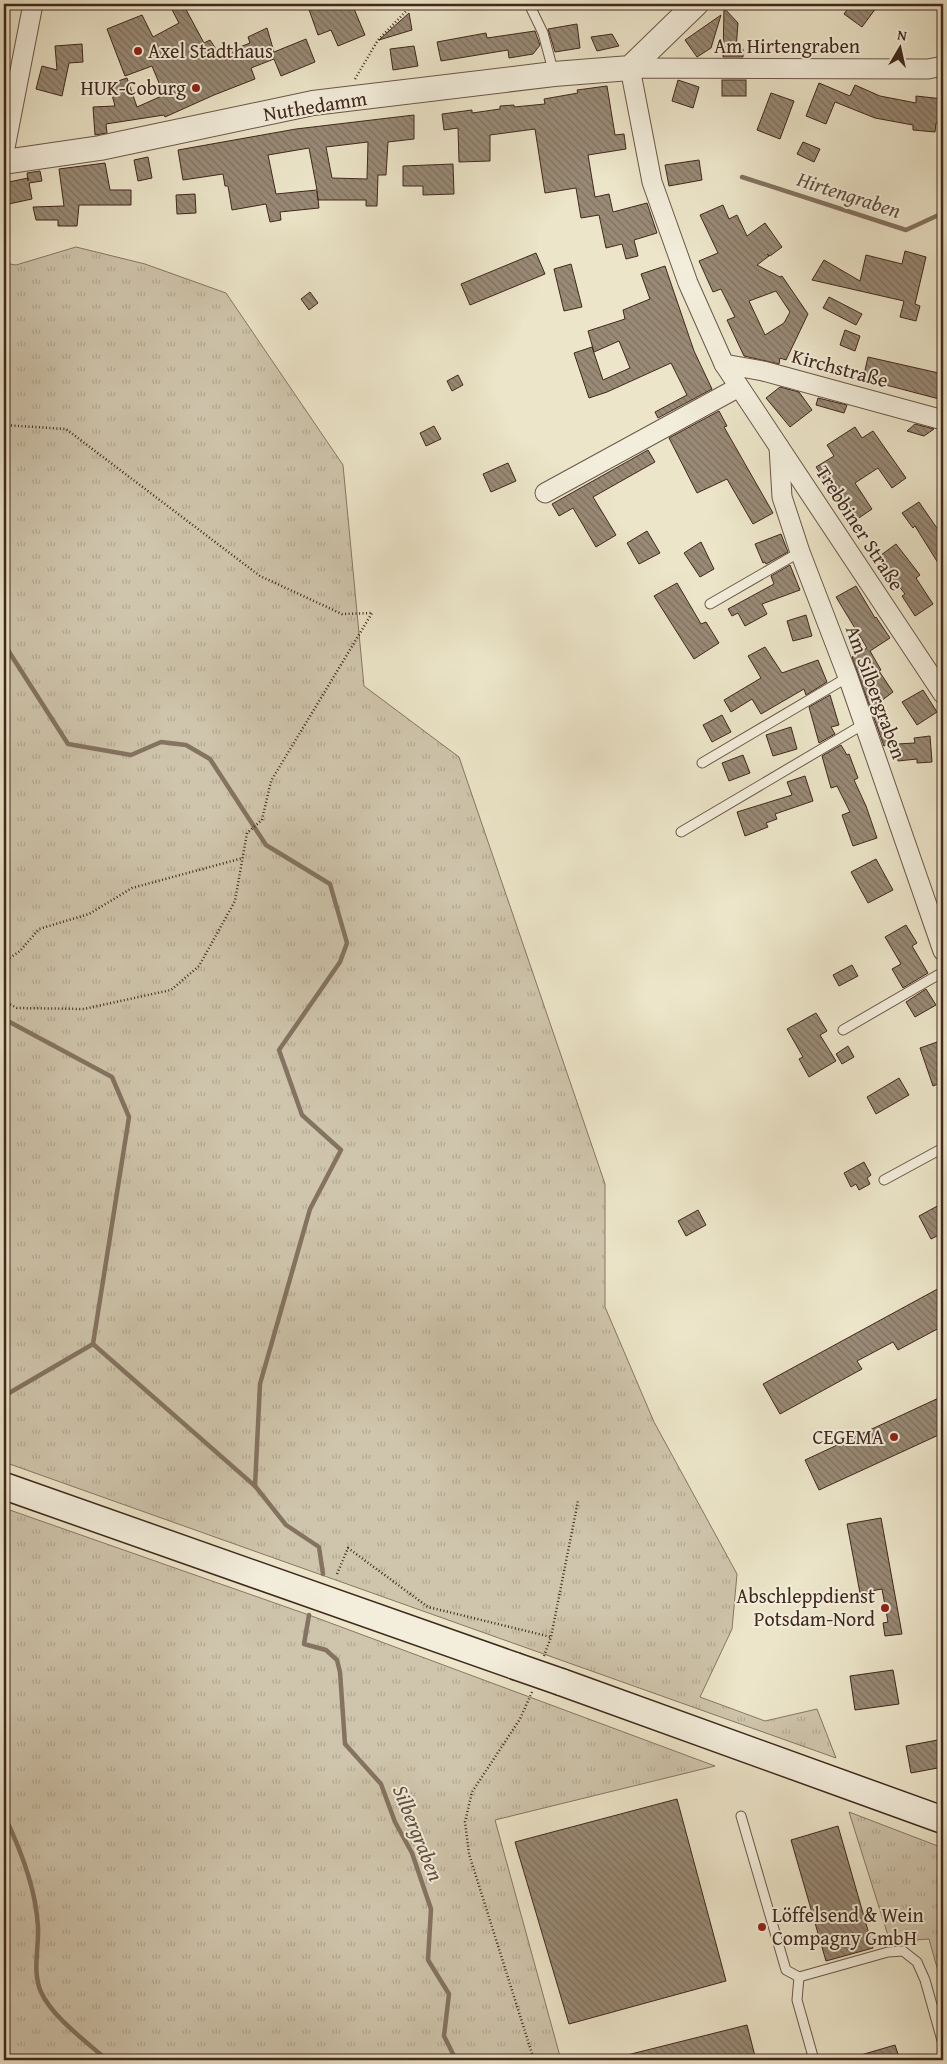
<svg xmlns="http://www.w3.org/2000/svg" width="947" height="2064" viewBox="0 0 947 2064" font-family="'Gentium Book Plus',serif">
<style>
.grass{fill:url(#grass-tufts);stroke:#887664}
.lines{fill:none;stroke-linecap:round;stroke-linejoin:round}
.stream{stroke:#847361;stroke-width:4.5}
.building{fill:url(#building-back-hatch);stroke:#40281d;fill-rule:evenodd}
.service-casing{stroke:#6b5748;stroke-width:11}
.minor-casing{stroke:#6b5748;stroke-width:21}
.tertiary-casing{stroke:#6b5748;stroke-width:26}
.secondary-casing{stroke:#40281d;stroke-width:29}
.path{stroke:#40281d;stroke-width:2.5;stroke-dasharray:1 2.5;stroke-linecap:butt}
.service{stroke:#f3eedc;stroke-width:9}
.minor{stroke:#f3eedc;stroke-width:19}
.tertiary{stroke:#f3eedc;stroke-width:24}
.secondary{stroke:#f3eedc;stroke-width:26}
.secondary-bridge-casing{stroke:#40281d;stroke-width:29;stroke-linecap:butt}
.secondary-bridge{stroke:#f3eedc;stroke-width:26}
.poi-dot{fill:#8f2418;stroke:#f3eedc;stroke-width:2}
.labels{text-anchor:middle;stroke-width:4;stroke-linejoin:round;paint-order:stroke}
.street-label{font-size:20px;fill:#40281d;stroke:#f3eedc}
.poi-label{font-size:20px;fill:#40281d;stroke:#f3eedc;text-anchor:end}
.water-label{font-size:21px;font-style:italic;fill:#624e3f;stroke:#f3eedc}
</style>
<defs>
<pattern id="grass-tufts" width="24" height="20" patternUnits="userSpaceOnUse" patternTransform="scale(1.25)"><rect width="24" height="20" fill="#cfc5ac"/><path d="M3 7l-1-3M5 7V3M7 7l1-3M15 17l-1-3M17 17v-4M19 17l1-3" fill="none" stroke="#b3a994"/></pattern>
<pattern id="building-back-hatch" width="6" height="6" patternUnits="userSpaceOnUse" patternTransform="scale(1.25)"><rect width="6" height="6" fill="#998a76"/><path d="M-1 5l2 2M0 0l6 6M5-1l2 2" fill="none" stroke="#7e7160"/></pattern>
</defs>
<rect width="100%" height="100%" fill="#ece5c9"/>
<filter id="stains"><feTurbulence type="fractalNoise" baseFrequency=".004" numOctaves="4"/><feColorMatrix values="0 0 0 0 .2 0 0 0 0 .09 0 0 0 0 .02 0 0 0 .5 -.17"/></filter>
<radialGradient id="worn" r=".72"><stop offset=".6" stop-color="#630" stop-opacity="0"/><stop offset="1" stop-color="#630" stop-opacity=".3"/></radialGradient>
<!-- grass -->
<g class="grass">
<path d="M76 247 145 264 226 293 343 465 364 686 459 757 605 1184V1307L654 1422 737 1574 732 1629 700 1697 765 1721 817 1709 836 1758 4 1462V263L16 265Z"/>
<path d="M4 1508 309 1615 715 1766 495 1820 561 2060H4Z"/>
<path d="M849 1812 943 1848V1989L929 1939 890 1942Z"/>
</g>
<g class="lines">
<!-- stream -->
<g class="stream">
<path d="M742 177 906 230 943 213"/>
<path d="M4 644 68 744 131 755 161 742 186 745 210 759 266 845 330 884 347 943 340 962 279 1050 302 1115 341 1150 310 1209 260 1384 255 1486 286 1525 319 1547 323 1574"/>
<path d="M4 1019 112 1077 129 1117 93 1344 255 1486"/>
<path d="M4 1396 93 1344"/>
<path d="M309 1615 304 1644 326 1650 337 1660 340 1672 345 1744 381 1784 395 1822 412 1853 431 1909 428 1960 449 1994 444 2036 456 2060"/>
<path d="M4 1815C21 1850 36 1888 38 1927 39 1948 32 1972 41 1992 52 2017 87 2042 107 2060"/>
</g>
</g>
<!-- building -->
<g class="building">
<path d="M169 4H183L204 43 210 40 220 55 250 43 248 37 267 28 274 52 306 39 315 62 281 76 274 59 251 68 255 79 214 95 165 117 164 115 106 124 107 133 95 135 93 107 115 106 109 84 127 78 137 107 164 95 152 66 125 76 107 29 142 15 153 37 179 23Z"/>
<path d="M307 4H352L365 35 338 46 331 30 318 35Z"/>
<path d="M851 4H879L862 27 844 14Z"/>
<path d="M724 8 738 23 736 49H743V57H723Z"/>
<path d="M409 13 412 30 379 40Z"/>
<path d="M721 15 711 48 697 57 685 40Z"/>
<path d="M577 24 580 48 555 52 548 29Z"/>
<path d="M535 31 540 45 533 54 509 58 508 50 441 61 437 42 486 33 487 38Z"/>
<path d="M612 34 619 46 597 51 591 37Z"/>
<path d="M82 44 83 62 69 63 62 96 36 89 42 66 57 70 55 46Z"/>
<path d="M414 46 418 66 393 70 390 49Z"/>
<path d="M678 80 699 87 693 108 672 101Z"/>
<rect x="722" y="80" width="24" height="16"/>
<path d="M819 83 850 96 855 85 880 96 916 103V96L943 99 942 124 936 123 935 132 913 130V125L875 118 835 102 826 124 806 116Z"/>
<path d="M607 86 615 135 624 134 626 149 588 155 595 197 609 194 613 212 647 203 657 233 634 240 638 256 626 259 622 244 606 248 599 215 581 218 576 188 545 193 535 129 490 135V161L459 162 458 128 444 130 442 114 472 110V113L500 109V106L514 105V107L545 104 544 99 578 93 577 90Z"/>
<path d="M771 93 794 101 780 139 757 130Z"/>
<path d="M414 115V139L388 142 386 175H378L377 206H366V200H318L317 191 319 208 280 212 281 220 270 222 266 204 232 210 228 186H225L223 174 183 180 178 150 296 129ZM368 142 367 179 332 178 326 147ZM309 148 317 190 276 194 268 155Z"/>
<path d="M803 142 820 149 814 162 797 154Z"/>
<path d="M148 157 152 178 138 181 134 160Z"/>
<path d="M699 160 702 180 669 186 665 165Z"/>
<path d="M105 163 110 190H131V205H79L77 226H58V220H36L33 207 64 206 59 169Z"/>
<path d="M453 164 454 194 423 195V186H403V166Z"/>
<path d="M40 171 42 181 29 183 32 199 4 205V183L28 178V181L27 173Z"/>
<path d="M195 194 196 213 177 214 176 195Z"/>
<path d="M723 205 729 219 737 215 747 236 765 223 782 247 770 256 767 254 769 256 757 265 780 277 782 276 808 314 786 360 780 358 779 364 744 356 727 320 735 317 721 289 713 292 699 261 718 253 700 215ZM776 291 790 312 784 323 765 335 749 301Z"/>
<path d="M905 251 926 257 915 304 920 306 916 321 900 317 904 301 812 280 824 260 860 281 866 255 902 264Z"/>
<path d="M536 253 545 274 470 305 461 284Z"/>
<path d="M571 264 582 307 564 311 554 269Z"/>
<path d="M665 266 694 351 712 389 658 418 655 412 687 395 671 363 607 392 589 398 574 353 592 347 603 380 630 368 619 341 594 352 588 331 625 319 623 310 650 299 641 274Z"/>
<path d="M310 292 318 303 309 310 301 299Z"/>
<path d="M829 297 862 314 856 325 823 308Z"/>
<path d="M845 330 860 336 855 351 840 345Z"/>
<path d="M868 357 943 374V400L863 379Z"/>
<path d="M458 375 463 385 452 391 447 381Z"/>
<path d="M780 387 799 392 812 410 790 427 766 398Z"/>
<path d="M818 398 847 405 844 413 816 405Z"/>
<path d="M719 411 727 426 724 427 773 513 753 524 727 479 697 493 669 438Z"/>
<path d="M915 424 934 429 924 436 907 431Z"/>
<path d="M434 426 441 439 426 446 420 433Z"/>
<path d="M855 427 862 438 873 431 906 478 892 488 878 468 855 483 872 509 853 522 816 467 834 456 827 445Z"/>
<path d="M648 450 655 462 593 497 616 535 596 547 573 508 559 516 552 504Z"/>
<path d="M508 463 516 481 491 492 483 474Z"/>
<path d="M919 502 943 537V571L915 526 913 528 902 513Z"/>
<path d="M647 531 660 553 639 564 627 543Z"/>
<path d="M781 534 788 552 766 564 765 562 763 563 755 544Z"/>
<path d="M701 542 714 569 700 577 684 553Z"/>
<path d="M896 544 920 575 916 578 933 604 915 616 902 596 905 594 877 558Z"/>
<path d="M790 565 800 590 762 604 767 614 745 626 738 613 732 616 728 609 774 584 771 576Z"/>
<path d="M677 583 701 624 706 622 719 643 694 659 654 596Z"/>
<path d="M856 586 875 618 876 617 890 638 870 651 881 670 879 671 893 692 877 704 879 713 890 742 884 746 852 657 867 648 836 597Z"/>
<path d="M806 615 812 636 793 641 787 621Z"/>
<path d="M765 647 782 673 818 660 827 682 806 695 804 689 761 714 752 699 731 712 724 700 761 678 748 656Z"/>
<path d="M923 690 937 712 917 725 902 702Z"/>
<path d="M830 695 839 725 831 727 835 734 819 743 809 707Z"/>
<path d="M722 715 731 732 712 742 703 725Z"/>
<path d="M791 727 797 749 773 756 766 735Z"/>
<path d="M930 736 932 762 917 763V759L898 761 897 744 915 743 914 738Z"/>
<path d="M841 745 847 755 849 754 858 778 854 780 866 806 877 838 853 846 842 815 850 812 837 786 831 788 822 756Z"/>
<path d="M743 755 750 773 729 781 722 763Z"/>
<path d="M805 776 813 801 775 814 777 819 766 823 768 827 745 836 737 812 792 795 787 782Z"/>
<path d="M876 859 893 890 868 903 851 872Z"/>
<path d="M906 925 917 943 912 946 928 973 903 988 892 969 901 964 885 937Z"/>
<path d="M852 965 858 976 839 986 833 975Z"/>
<path d="M926 989 936 1005 915 1017 906 1002Z"/>
<path d="M816 1013 827 1031 820 1035 836 1061 809 1077 799 1059 803 1057 787 1029Z"/>
<path d="M943 1040V1082L933 1086 920 1048Z"/>
<path d="M848 1046 854 1057 842 1064 836 1054Z"/>
<path d="M899 1078 909 1095 876 1114 867 1097Z"/>
<path d="M864 1162 871 1175 867 1178 870 1184 859 1190 856 1184 851 1187 844 1173Z"/>
<path d="M943 1203V1233L931 1239 919 1216Z"/>
<path d="M698 1210 706 1225 686 1236 678 1221Z"/>
<path d="M943 1286V1326L898 1350 893 1342 857 1361 862 1369 780 1414 763 1384Z"/>
<path d="M943 1396V1433L819 1490 805 1460Z"/>
<path d="M881 1518 902 1634 885 1636 883 1623 888 1622 882 1589 860 1593 847 1524Z"/>
<path d="M893 1670 899 1704 855 1710 850 1676Z"/>
<path d="M943 1739V1767L911 1773 906 1746Z"/>
<path d="M677 1799 726 1981 569 2024 515 1842Z"/>
<path d="M838 1826 873 1948 826 1961 791 1840Z"/>
<path d="M747 2025 756 2060H624L623 2056Z"/>
<path d="M895 2045 900 2060H854V2057Z"/>
</g>
<g class="lines">
<defs>
<g id="service">
<path d="M529 4 543 33 554 74"/>
<path d="M710 604 800 552"/>
<path d="M702 763 848 677"/>
<path d="M681 832 864 724"/>
<path d="M843 1030 943 972"/>
<path d="M884 1180 943 1148"/>
<path d="M741 1816 786 1970 799 1977 888 1952 903 1951 917 1962 925 1980 943 2044"/>
<path d="M799 1977 797 2000 814 2060"/>
</g>
<g id="minor">
<path d="M943 66 928 69 630 68 652 182 688 283 724 364 943 694"/>
<path d="M4 153 33 4"/>
<path d="M724 364 763 371 943 420"/>
<path d="M779 447 782 497 800 552 848 677 943 951"/>
<path d="M545 493 739 387"/>
</g>
<path id="tertiary" d="M4 162 100 148 313 103 554 74 630 68 696 4"/>
<g id="secondary">
<path d="M4 1486 515 1666"/>
<path d="M561 1682 943 1820"/>
</g>
</defs>
<!-- service casing -->
<use href="#service" class="service-casing"/>
<!-- minor casing -->
<use href="#minor" class="minor-casing"/>
<!-- tertiary casing -->
<use href="#tertiary" class="tertiary-casing"/>
<!-- secondary casing -->
<use href="#secondary" class="secondary-casing"/>
<!-- path -->
<g class="path">
<path d="M355 79 378 40 413 4"/>
<path d="M4 425 66 429 260 576 342 614 372 613"/>
<path d="M4 962 20 951 39 929 89 914 132 888 243 858"/>
<path d="M4 1001 17 1008 84 1009 171 990 199 966 235 901 247 833 262 820 271 781 372 613"/>
<path d="M337 1574 348 1548 428 1607 551 1637"/>
<path d="M544 1656 551 1637 578 1501"/>
<path d="M532 1692 520 1719 472 1792 465 1822 469 1854 534 2060"/>
</g>
<!-- service -->
<use href="#service" class="service"/>
<!-- minor -->
<use href="#minor" class="minor"/>
<!-- tertiary -->
<use href="#tertiary" class="tertiary"/>
<!-- secondary -->
<use href="#secondary" class="secondary"/>
<defs>
<path id="secondary-bridge" d="M515 1666 561 1682"/>
</defs>
<!-- secondary-bridge casing -->
<use href="#secondary-bridge" class="secondary-bridge-casing"/>
<!-- secondary-bridge -->
<use href="#secondary-bridge" class="secondary-bridge"/>
</g>
<!-- markers -->
<g class="poi-dot">
<circle cx="138" cy="51" r="5"/>
<circle cx="196" cy="88" r="5"/>
<circle cx="894" cy="1437" r="5"/>
<circle cx="885" cy="1608" r="5"/>
<circle cx="762" cy="1927" r="5"/>
</g>
<g class="labels">
<!-- street labels -->
<g class="street-label">
<text x="787" y="53">Am Hirtengraben</text>
<text transform="translate(315 106) rotate(-9)" y="7">Nuthedamm</text>
<text transform="translate(840 368) rotate(15)" y="7">Kirchstraße</text>
<text transform="translate(860 528) rotate(57)" y="7">Trebbiner Straße</text>
<text transform="translate(876 692) rotate(70)" y="7">Am Silbergraben</text>
</g>
<!-- poi labels -->
<g class="poi-label">
<text x="148" y="58" text-anchor="start">Axel Stadthaus</text>
<text x="186" y="95">HUK-Coburg</text>
<text x="884" y="1444">CEGEMA</text>
<text x="875" y="1603">Abschleppdienst<tspan x="875" dy="23">Potsdam-Nord</tspan></text>
<text x="772" y="1922" text-anchor="start">Löffelsend &amp; Wein<tspan x="772" dy="23">Compagny GmbH</tspan></text>
</g>
<!-- water labels -->
<g class="water-label">
<text transform="translate(849 195) rotate(18)" y="7">Hirtengraben</text>
<text transform="translate(418 1833) rotate(68)" y="7">Silbergraben</text>
</g>
</g>
<!-- margin -->
<rect width="947" height="2064" fill="none" stroke="#ece5c9" stroke-width="20"/>
<rect x="5" y="5" width="937" height="2054" fill="none" stroke="#40281d" stroke-width="2.5"/>
<rect x="10" y="10" width="927" height="2044" fill="none" stroke="#40281d"/>
<!-- north arrow -->
<g transform="translate(900 48) rotate(9)" stroke="#f3eedc" stroke-width="4" paint-order="stroke">
<path d="M0-4L9 19L0 12L-9 19Z" fill="#40281d"/>
<text y="-8" font-size="14" font-weight="bold" text-anchor="middle" fill="#40281d">N</text>
</g>
<rect width="100%" height="100%" filter="url(#stains)"/>
<rect width="100%" height="100%" fill="url(#worn)"/>
</svg>
